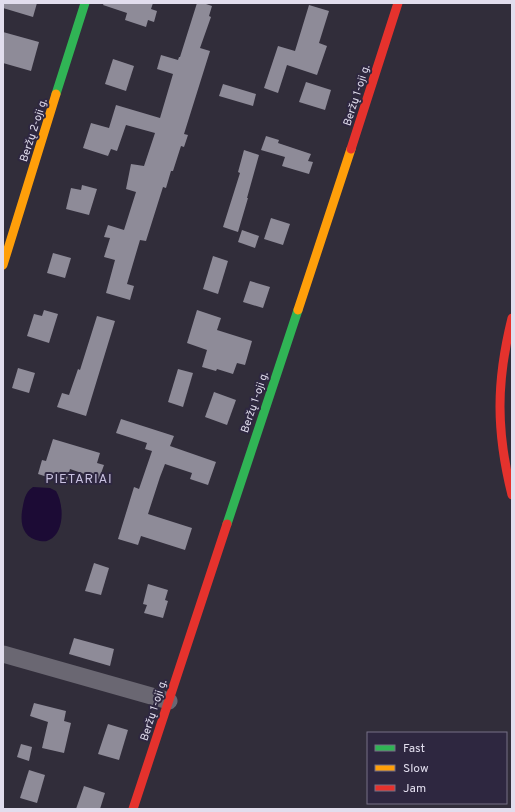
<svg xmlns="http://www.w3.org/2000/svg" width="515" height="812" viewBox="0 0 515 812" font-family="Overpass,sans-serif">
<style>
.water{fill:#1c0b35}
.building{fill:#8e8b98}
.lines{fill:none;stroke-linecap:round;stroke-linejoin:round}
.street{stroke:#6a6772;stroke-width:17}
.fast{stroke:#30b455;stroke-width:9}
.slow{stroke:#ff9f0a;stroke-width:9}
.jam{stroke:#e5322d;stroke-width:9}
.labels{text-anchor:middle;stroke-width:4;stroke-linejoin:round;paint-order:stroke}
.street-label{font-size:11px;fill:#e1dded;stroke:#2e2740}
.quarter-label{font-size:13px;letter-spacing:1px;fill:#c9c2e1;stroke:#2e2740}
</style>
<rect width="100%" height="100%" fill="#312d3a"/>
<!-- water -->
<path class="water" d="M33 487 50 488 56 491C64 504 65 533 49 540 46 542 43 541 40 541 24 538 20 526 22 511 24 502 24 493 33 487Z"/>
<!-- building -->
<g class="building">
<path d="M3 3H37L33 17 3 8Z"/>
<path d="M104 3H153L151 9 157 11 154 22 148 20 146 27 125 20 127 13 103 5Z"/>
<path d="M197 3H203L212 6 209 16 211 17 200 48 210 51 184 134 188 135 184 147 181 146 173 171H171L166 188 163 187 146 241 140 240 127 284 134 286 130 300 106 293 115 260 104 257 110 238 104 237 108 225 124 230 136 192 126 189 131 164 144 166 155 133 126 125 117 151 111 149 108 156 83 148 91 123 109 128 116 105 160 118 173 74 157 69 161 55 178 60 179 57H180Z"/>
<path d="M309 5 329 11 319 43 327 46 317 75 287 65 278 93 264 88 278 46 295 51Z"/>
<path d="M3 32 39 42 31 71 3 63Z"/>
<path d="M113 59 134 66 126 91 105 84Z"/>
<path d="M306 82 331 90 325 110 299 102Z"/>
<path d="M223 84 256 94 253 106 219 96Z"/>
<path d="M266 136 279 140 278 143 311 154 308 161 313 162 309 174 282 166 285 157 261 150Z"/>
<path d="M244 150 259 155 247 198H248L238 232 223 227 240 173 238 172Z"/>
<path d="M82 185 97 189 89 215 66 209 71 188 81 190Z"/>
<path d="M271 218 290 224 283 245 264 239Z"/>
<path d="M242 230 259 236 255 248 238 242Z"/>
<path d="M53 253 71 258 65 278 47 273Z"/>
<path d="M213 256 228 261 218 294 203 289Z"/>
<path d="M250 281 270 287 263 308 243 302Z"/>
<path d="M44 310 58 314 49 343 27 336 34 314 42 316Z"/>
<path d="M197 310 221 318 217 330 252 341 245 365 237 363 233 374 217 369 216 371 202 367 207 350 187 343Z"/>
<path d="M97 316 115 321 86 416 57 407 62 393 69 395 78 369 80 370Z"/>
<path d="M18 368 35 373 29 393 12 388Z"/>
<path d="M178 369 193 373 183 407 168 402Z"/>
<path d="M214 392 236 400 227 425 205 417Z"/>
<path d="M121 419 174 436 170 446 216 462 208 485 190 479 192 473 165 464 160 477 148 514 192 528 185 550 141 536 138 545 118 539 134 487 139 489 152 451 145 449 147 443 116 433Z"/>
<path d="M53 439 100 453 97 463 104 465 99 479 70 469 66 483 38 474 42 460 46 461Z"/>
<path d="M94 563 109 568 101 595 85 591Z"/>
<path d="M148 584 168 590 165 600 168 601 163 618 144 613 147 605 143 604Z"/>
<path d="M74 638 114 649 110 666 69 654Z"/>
<path d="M34 703 66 711 64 721 71 723 64 753 42 748 48 722 30 716Z"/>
<path d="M108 724 128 730 119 760 98 754Z"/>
<path d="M21 744 32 747 29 761 17 757Z"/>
<path d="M29 770 45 775 37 803 20 798Z"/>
<path d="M84 786 105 793 100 809H76Z"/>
</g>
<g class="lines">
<!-- street -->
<path class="street" d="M3 654 169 701"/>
<!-- fast -->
<g class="fast">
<path d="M56 94 85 3"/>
<path d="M227 524 298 310"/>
</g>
<!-- slow -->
<g class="slow">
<path d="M3 265 56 94"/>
<path d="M298 310 351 149"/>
</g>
<!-- jam -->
<g class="jam">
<path d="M351 149 398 3"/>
<path d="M512 318C496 382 496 431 512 495"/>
<path d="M133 809 227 524"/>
</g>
</g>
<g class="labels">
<!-- street labels -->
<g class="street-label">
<text transform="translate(356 95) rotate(-72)" y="4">Beržų 1-oji g.</text>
<text transform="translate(33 130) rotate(-72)" y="4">Beržų 2-oji g.</text>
<text transform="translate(254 402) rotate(-71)" y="4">Beržų 1-oji g.</text>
<text transform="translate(153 710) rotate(-72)" y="4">Beržų 1-oji g.</text>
</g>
<!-- quarter labels -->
<g class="quarter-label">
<text x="79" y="483">PIETARIAI</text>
</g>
</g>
<!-- border -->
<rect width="515" height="812" fill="none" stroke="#e1dded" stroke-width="8"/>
<!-- legend -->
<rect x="367" y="732" width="140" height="72" fill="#2e2740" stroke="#767085"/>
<rect x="375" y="745" width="20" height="6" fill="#30b455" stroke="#767085"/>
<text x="403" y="752" font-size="12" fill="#e1dded">Fast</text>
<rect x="375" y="765" width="20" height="6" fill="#ff9f0a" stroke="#767085"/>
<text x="403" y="772" font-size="12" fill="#e1dded">Slow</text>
<rect x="375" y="785" width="20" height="6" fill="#e5322d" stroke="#767085"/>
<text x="403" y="792" font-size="12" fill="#e1dded">Jam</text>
</svg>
